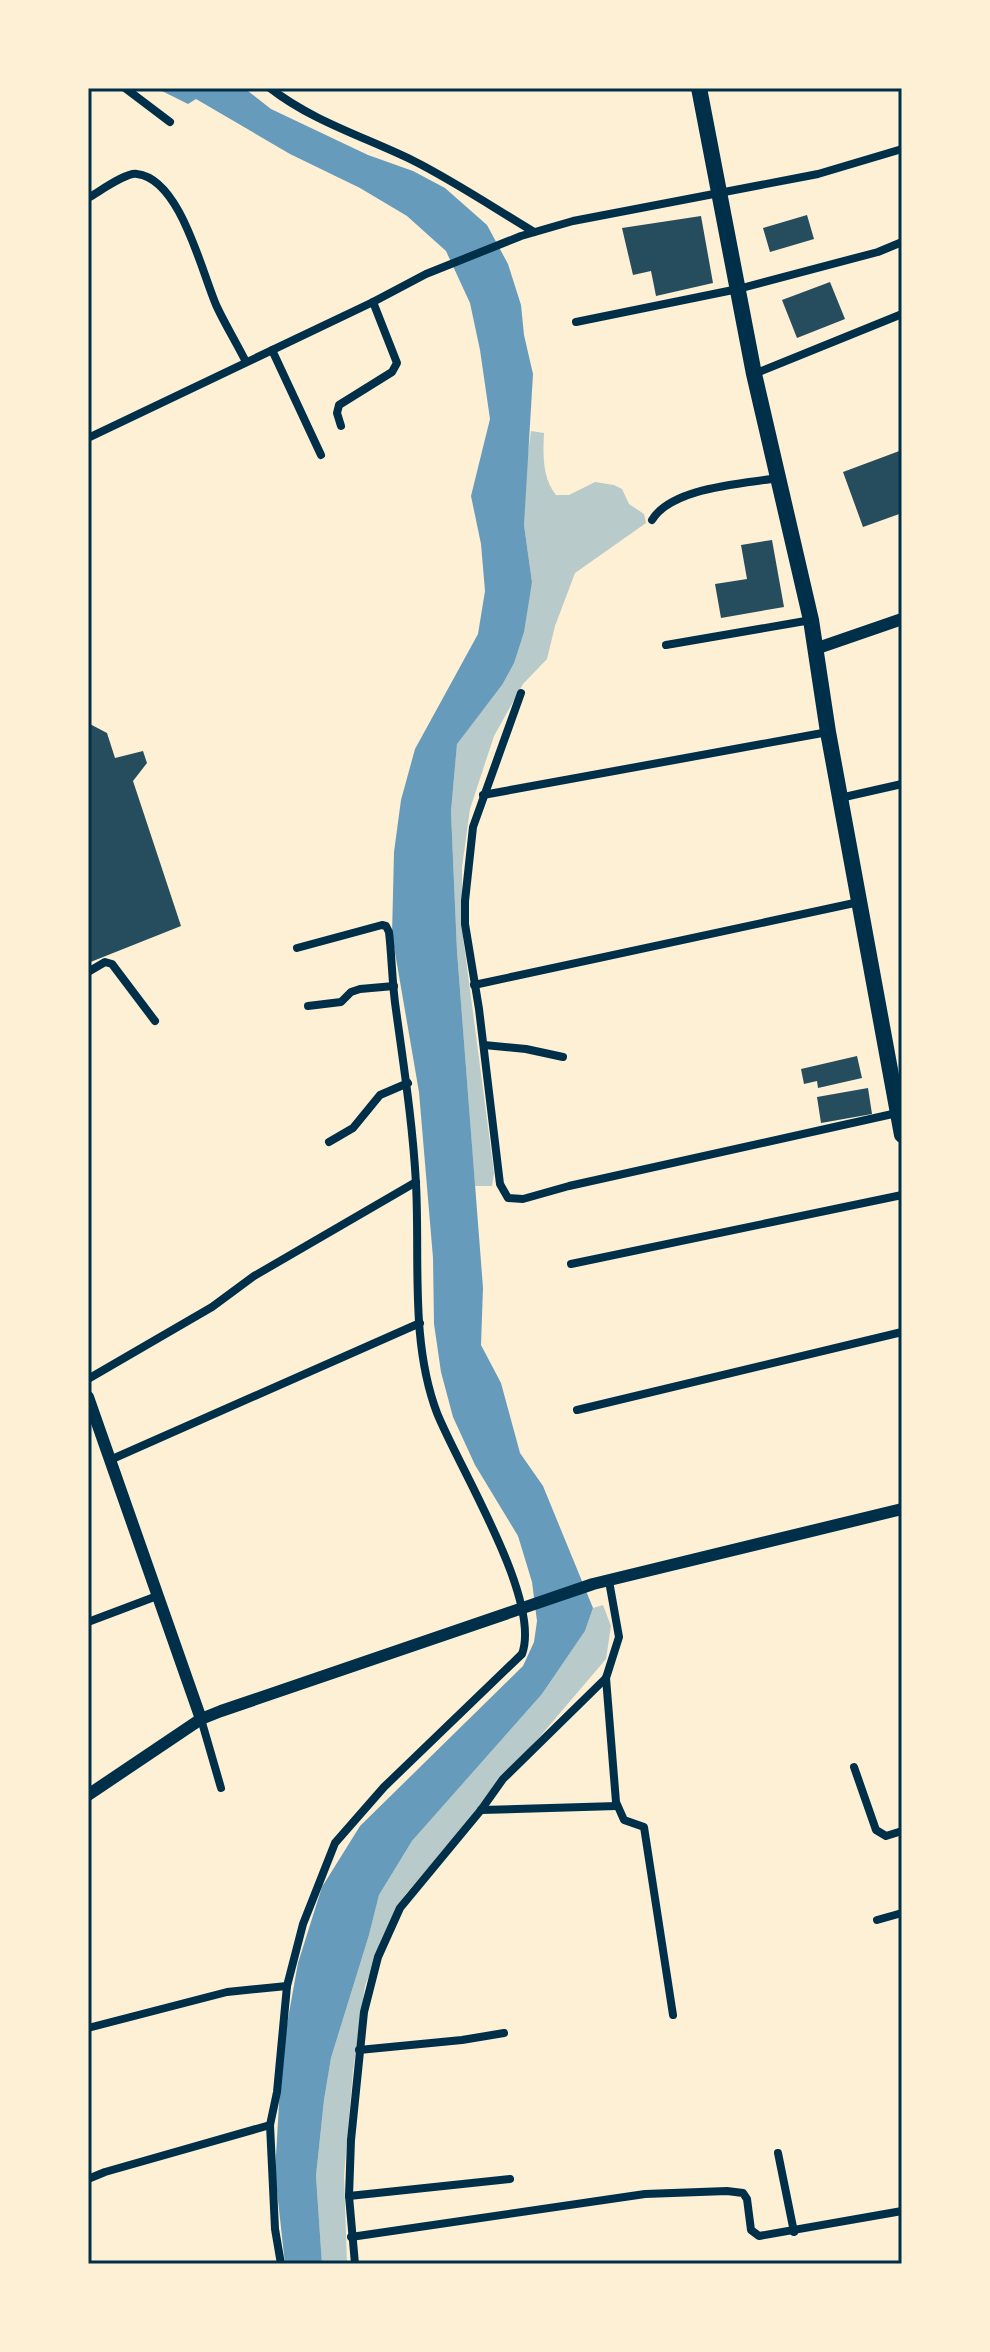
<svg xmlns="http://www.w3.org/2000/svg" width="990" height="2352" viewBox="0 0 990 2352" font-family="'Zilla Slab',serif">
<style>
.green{fill:#b9caca}
.water{fill:#669bbc}
.building{fill:#264d5e}
.lines{fill:none;stroke-linecap:round;stroke-linejoin:round}
.minor{stroke:#003049;stroke-width:8}
.tertiary{stroke:#003049;stroke-width:12}
.trunk{stroke:#003049;stroke-width:16}
.neatline{fill:none;stroke:#003049;stroke-width:3}
</style>
<rect width="100%" height="100%" fill="#fdf0d5"/>
<!-- green -->
<g class="green">
<path d="M531 431 544 433C543 453 542 478 556 495H569L595 482 614 485 622 489 629 504 644 514 646 523 575 573 555 626 547 659 523 684 494 736 470 809 462 867V929L494 1173 492 1186H475L457 951 451 812 457 743 502 685 532 582 524 525 525 475Z"/>
<path d="M603 1605 611 1626 606 1659 405 1895 393 1914 365 1986 353 2071 344 2176 347 2264H322L316 2176 324 2100 331 2058 369 1935 379 1895 412 1841 542 1694 585 1631 593 1608Z"/>
</g>
<!-- water -->
<path class="water" d="M156 88H244L271 109 368 155 413 171 445 188 487 225 508 264 521 305 524 335 533 374 524 525 532 582 524 632 514 663 502 685 457 744 451 812 457 951 483 1288 481 1345 501 1383 520 1453 543 1486 593 1608 585 1631 542 1694 412 1841 379 1895 369 1935 331 2058 324 2100 316 2176 322 2264H285L275 2173 282 2052 298 1963 322 1887 360 1826 523 1666 534 1642 537 1621 532 1582 518 1536 475 1465 453 1417 441 1372 434 1324 433 1258 419 1092 392 935 394 852 401 800 415 749 478 634 485 591 481 544 471 496 490 419 480 350 470 303 446 251 407 216 360 188 290 154 196 99 188 104Z"/>
<!-- building -->
<g class="building">
<path d="M807 215 814 239 770 252 763 228Z"/>
<path d="M701 216 713 283 656 296 651 271 633 275 622 228Z"/>
<path d="M830 282 845 319 797 338 782 300Z"/>
<path d="M902 450V513L863 527 843 472Z"/>
<path d="M772 540 784 607 721 618 715 584 747 579 741 545Z"/>
<path d="M88 723 107 733 115 758 143 751 147 763 133 781 181 926 88 963Z"/>
<path d="M857 1056 862 1078 818 1088 817 1081 804 1084 801 1069Z"/>
<path d="M868 1088 872 1114 821 1123 817 1097Z"/>
</g>
<g class="lines">
<!-- minor -->
<g class="minor">
<path d="M125 88 170 122"/>
<path d="M270 88C312 121 365 137 412 160 454 181 494 208 534 232"/>
<path d="M88 198C99 192 126 172 137 174 181 179 202 274 217 307 226 326 237 344 246 362"/>
<path d="M576 322 738 289 878 252 902 242"/>
<path d="M272 350 321 455"/>
<path d="M754 374 902 314"/>
<path d="M341 426 337 413 339 405 392 372 397 363 373 302"/>
<path d="M88 438 373 302 426 274 521 236 573 221 818 174 902 149"/>
<path d="M652 520C672 487 742 484 778 478"/>
<path d="M666 645 811 620"/>
<path d="M521 693 473 827 465 901V924L479 1009 500 1184 508 1198 523 1199 569 1186 897 1113"/>
<path d="M483 795 828 732"/>
<path d="M840 798 902 784"/>
<path d="M88 972 105 962 112 964 155 1021"/>
<path d="M474 985 859 902"/>
<path d="M308 1006 341 1002 351 992 360 989 394 986"/>
<path d="M484 1045 526 1049 563 1057"/>
<path d="M329 1142 353 1128 380 1095 408 1083"/>
<path d="M571 1264 902 1195"/>
<path d="M88 1379 212 1307 254 1276 416 1182"/>
<path d="M577 1410 902 1332"/>
<path d="M110 1460 420 1323"/>
<path d="M88 1622 157 1596"/>
<path d="M606 1678 616 1802 624 1820 644 1827 673 2015"/>
<path d="M201 1719 221 1788"/>
<path d="M854 1767 876 1830 886 1836 902 1831"/>
<path d="M481 1810 617 1806"/>
<path d="M877 1920 902 1913"/>
<path d="M88 2028 227 1992 287 1986"/>
<path d="M359 2050 462 2040 504 2033"/>
<path d="M778 2153 794 2232"/>
<path d="M88 2179 105 2172 270 2125"/>
<path d="M349 2196 510 2179"/>
<path d="M351 2237 645 2194 727 2191 743 2193 747 2199 751 2230 759 2236 902 2211"/>
<path d="M281 2264 275 2229 270 2125 277 2092 287 1986 303 1924 335 1843 384 1787 522 1654C542 1600 459 1468 437 1413 410 1342 420 1259 416 1184 413 1126 404 1068 396 1010 392 984 392 958 389 932L386 926 382 925 297 948"/>
<path d="M355 2264 349 2196 351 2140 364 2012 378 1957 400 1908 481 1810 503 1779 606 1678 619 1637 609 1581"/>
</g>
<!-- tertiary -->
<g class="tertiary">
<path d="M815 649 902 619"/>
<path d="M88 1397 201 1719"/>
<path d="M88 1795 201 1719 221 1711 593 1584 902 1509"/>
</g>
<!-- trunk -->
<path class="trunk" d="M699 88 754 374 811 620 828 732 902 1135"/>
</g>
<!-- border -->
<rect width="990" height="2352" fill="none" stroke="#fdf0d5" stroke-width="180"/>
<rect x="90" y="90" width="810" height="2172" class="neatline"/>
</svg>
